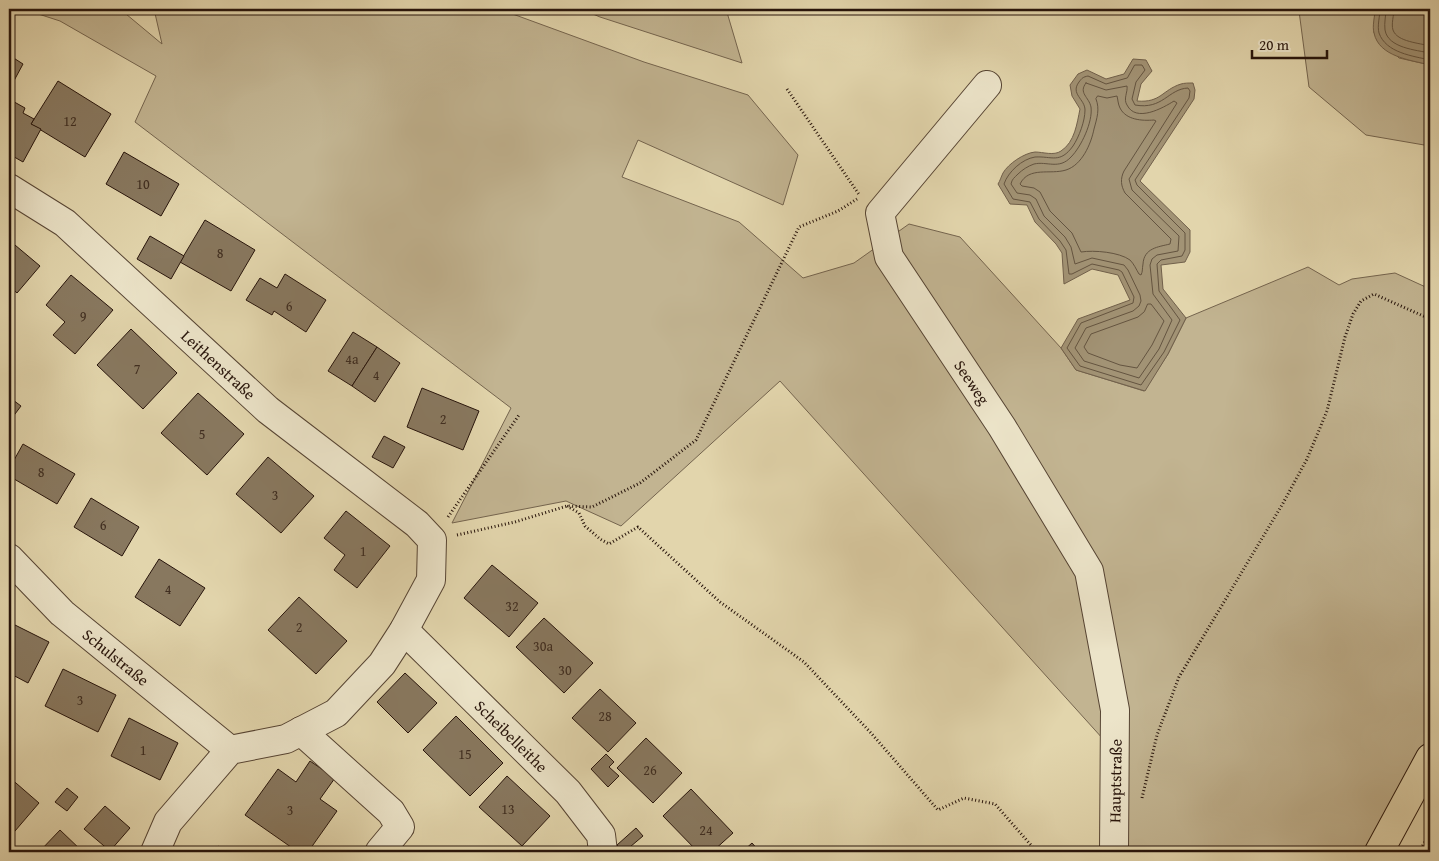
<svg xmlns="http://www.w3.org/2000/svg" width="1439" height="861" viewBox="0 0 1439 861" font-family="'Gentium Book Plus',serif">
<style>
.green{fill:#c2b491;stroke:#74644e}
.water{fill:#a29375;stroke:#71604b}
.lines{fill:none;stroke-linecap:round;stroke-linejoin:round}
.shore{stroke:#645440;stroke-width:1}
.building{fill:#88785f;stroke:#27140b}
.minor-casing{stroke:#564433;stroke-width:30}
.major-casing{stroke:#27140b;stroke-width:30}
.path{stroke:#27140b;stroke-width:3;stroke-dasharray:1 2.5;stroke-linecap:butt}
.minor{stroke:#ece4c9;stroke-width:28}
.major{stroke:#e2d5ac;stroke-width:28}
.labels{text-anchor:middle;stroke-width:5;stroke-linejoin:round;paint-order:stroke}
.number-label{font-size:14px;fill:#3f2d20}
.street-label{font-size:16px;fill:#27140b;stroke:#ece4c9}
</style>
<rect width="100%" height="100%" fill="#e2d5ac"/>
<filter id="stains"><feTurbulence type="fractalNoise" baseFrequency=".004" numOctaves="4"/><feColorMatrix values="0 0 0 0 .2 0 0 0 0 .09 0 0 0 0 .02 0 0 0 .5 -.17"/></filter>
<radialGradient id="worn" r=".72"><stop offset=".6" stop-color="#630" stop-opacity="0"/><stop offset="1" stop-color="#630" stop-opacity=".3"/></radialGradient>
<!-- green -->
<g class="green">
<path d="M23 9H120L162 44 154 9H499L644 62 748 95 798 155 783 205 638 140 622 177 739 222 803 278 854 263 909 224 960 237 1061 348 1076 370 1144 391 1168 354 1186 318 1308 267 1339 285 1352 279 1395 273 1430 289V751L1369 852H1121L1122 760 780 381 621 526 566 501 452 523 511 408 135 122 156 76 60 21Z"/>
<path d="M581 9H726L742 63 600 17Z"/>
<path d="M1300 9H1375L1374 33 1399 58 1430 65V146L1366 135 1309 87 1299 11Z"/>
</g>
<!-- water -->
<g class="water">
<path d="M1375 9H1430V65C1411 60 1379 57 1374 33 1372 26 1375 16 1375 9Z"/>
<path d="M1133 59 1146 60 1152 71 1141 84 1137 101C1161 103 1162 90 1181 84 1184 83 1189 83 1193 83L1195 90 1194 99 1140 181 1190 230V252L1185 262 1161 265 1163 289 1186 318 1168 354 1145 391 1076 370 1061 348 1078 319 1130 300 1118 275 1092 269 1064 284 1062 253 1056 244 1035 222 1027 205 1010 204 998 184C1000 181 1001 177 1003 173 1008 164 1024 153 1035 152 1043 152 1054 156 1061 151 1075 142 1077 123 1080 109L1072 96 1070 85 1078 74 1087 70 1106 79 1124 74Z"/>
</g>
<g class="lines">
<!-- shore -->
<g class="shore">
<path d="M1380 9C1380 16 1377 26 1379 33 1386 53 1413 56 1430 60"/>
<path d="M1386 9C1386 15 1384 23 1385 30 1388 48 1416 50 1430 53"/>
<path d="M1394 9C1394 15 1391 24 1393 30 1397 42 1420 43 1430 46"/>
<path d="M1135 65H1142L1145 70 1136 82 1132 99 1135 105C1163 110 1168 89 1188 88L1190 91 1189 98 1135 180 1137 185 1185 233V250L1182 256 1161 260 1157 264 1159 291 1180 320 1164 352 1141 385 1080 366 1067 348 1081 323 1133 303 1134 297 1122 272 1119 270 1092 264 1072 274H1069L1066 250 1060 241 1039 219 1030 202 1013 199 1004 184C1008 172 1022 159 1035 157 1052 156 1060 164 1073 146 1079 137 1085 121 1085 110 1085 99 1070 94 1079 82 1082 78 1083 77 1088 76L1106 84 1127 78Z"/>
<path d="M1086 83 1106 90 1127 86C1128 92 1123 99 1127 105 1136 123 1163 108 1174 101L1177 103 1129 179 1132 190 1179 236 1178 251 1157 255 1152 259 1150 265 1153 294 1172 320 1159 349 1139 378 1084 361 1075 348 1086 328 1133 311 1139 306 1141 301 1140 295 1128 270 1124 265 1092 258 1075 264 1071 247 1065 237 1044 216 1036 199 1030 195 1017 193 1011 184C1012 179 1014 178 1018 174 1022 170 1028 166 1034 164 1047 161 1059 170 1071 157 1081 147 1093 122 1091 107 1089 97 1078 93 1086 83Z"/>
<path d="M1098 96 1107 98 1117 96C1118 100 1118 104 1120 108 1126 120 1142 121 1154 120L1156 121 1124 171C1120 179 1121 186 1125 193L1171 239 1170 244C1158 247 1144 248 1143 264 1142 269 1143 271 1141 275L1139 274C1136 269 1134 264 1130 260 1119 252 1094 250 1081 252L1072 233 1050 211 1040 192 1034 188 1022 186 1020 184C1029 166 1050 175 1066 170 1082 165 1091 144 1094 129 1097 118 1100 109 1096 99Z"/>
<path d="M1148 304H1151L1164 321 1152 345 1137 368 1120 365 1088 353 1084 347 1091 334 1138 317 1144 312Z"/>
</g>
</g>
<!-- building -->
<g class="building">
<path d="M9 55 23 64 9 90Z"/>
<path d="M58 81 111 114 85 157 31 124Z"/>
<path d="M9 99 25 108 23 113 34 119 31 124 41 129 23 162 9 154V137L11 132 9 131Z"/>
<path d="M124 152 179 184 161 216 106 184Z"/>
<path d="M205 220 255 250 231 291 180 262Z"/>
<path d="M150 236 184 256 171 279 137 259Z"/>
<path d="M9 240 40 266 17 293 9 286Z"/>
<path d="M285 274 326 300 306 332 274 311 272 315 246 300 260 278 277 288Z"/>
<path d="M71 275 113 310 75 354 53 335 65 322 46 305Z"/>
<path d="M131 329 177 373 143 409 97 365Z"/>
<path d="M353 332 377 347 352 386 328 371Z"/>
<path d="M377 347 400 363 375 402 352 386Z"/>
<path d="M422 388 479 411 463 450 407 427Z"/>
<path d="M198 393 244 434 207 475 161 433Z"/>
<path d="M9 397 21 406 9 422Z"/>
<path d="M384 436 405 447 393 468 372 457Z"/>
<path d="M23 444 75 474 57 504 9 476V469Z"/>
<path d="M268 457 314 496 281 533 236 494Z"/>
<path d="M91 498 139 527 122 556 74 527Z"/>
<path d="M346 511 390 546 357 588 334 570 345 555 324 538Z"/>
<path d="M159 559 205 588 180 626 135 597Z"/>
<path d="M492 565 538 603 509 637 464 598Z"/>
<path d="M299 597 347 641 316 674 268 630Z"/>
<path d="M544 618 593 663 564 693 516 647Z"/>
<path d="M9 622 49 642 28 683 9 673Z"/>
<path d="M63 669 116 695 98 732 45 706Z"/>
<path d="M405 673 437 703 408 733 377 702Z"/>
<path d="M600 689 636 723 608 752 572 718Z"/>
<path d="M456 716 503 763 470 796 423 750Z"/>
<path d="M129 718 178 743 160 780 111 756Z"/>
<path d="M646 738 682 773 653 803 617 768Z"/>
<path d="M606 754 614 762 609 767 619 776 608 787 591 769Z"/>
<path d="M310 761 335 778 320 799 337 811 308 852H298L245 815 278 769 296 782Z"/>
<path d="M507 776 550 816 522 846 479 807Z"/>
<path d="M9 777 39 803 9 838Z"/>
<path d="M67 788 78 797 67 811 55 802Z"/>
<path d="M691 789 733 833 712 852H698L663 816Z"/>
<path d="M105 806 130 828 110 851 84 829Z"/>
<path d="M636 828 643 836 624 852 617 845Z"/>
<path d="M60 830 83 852H39Z"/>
<path d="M752 843 760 852H742Z"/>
<path d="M218 846 226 852H213Z"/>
</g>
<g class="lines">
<defs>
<g id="minor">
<path id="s1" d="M987 85 880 213 889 257 1002 427 1089 571 1115 710 1114 852"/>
<path id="s2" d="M9 188 65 223 268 410 417 524 432 540 431 580 404 630 382 664 336 713 286 739 230 750 168 822 155 852"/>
<path id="s3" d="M9 558 62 613 230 750"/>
<path id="s4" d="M404 630 568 792 601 835 603 852"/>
<path d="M301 731 391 812 400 827 380 851"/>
</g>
<path id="major" d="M1379 852 1430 758"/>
</defs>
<!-- minor casing -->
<use href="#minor" class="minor-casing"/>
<!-- major casing -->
<use href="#major" class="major-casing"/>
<!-- path -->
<g class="path">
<path d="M787 89 860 196"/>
<path d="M567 506 579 513 585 526 600 539 609 544 638 527 720 602 804 662 871 733 938 810 964 798 995 804 1037 852"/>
<path d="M448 517 519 415"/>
<path d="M457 535 515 522 567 506 592 507 640 483 696 440 799 227 838 211 857 199"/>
<path d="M1142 798 1157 735 1179 677 1282 505 1307 459 1327 411 1345 337 1353 314 1361 301 1374 294 1430 319"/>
<path d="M1419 852 1430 833"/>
</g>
<!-- minor -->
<use href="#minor" class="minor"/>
<!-- major -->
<use href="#major" class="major"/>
</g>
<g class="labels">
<!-- number labels -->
<g class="number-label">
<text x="70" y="126">12</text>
<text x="143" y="189">10</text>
<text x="220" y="258">8</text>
<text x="289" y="311">6</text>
<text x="83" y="321">9</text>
<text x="352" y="364">4a</text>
<text x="137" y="374">7</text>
<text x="376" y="380">4</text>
<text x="443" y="424">2</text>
<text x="202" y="439">5</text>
<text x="41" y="477">8</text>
<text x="275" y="500">3</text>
<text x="103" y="530">6</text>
<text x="363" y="556">1</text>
<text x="168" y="594">4</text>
<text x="512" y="611">32</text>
<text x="299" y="632">2</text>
<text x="543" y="651">30a</text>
<text x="565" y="675">30</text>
<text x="80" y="705">3</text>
<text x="605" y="721">28</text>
<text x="143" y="755">1</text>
<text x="465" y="759">15</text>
<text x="650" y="775">26</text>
<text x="508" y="814">13</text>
<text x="290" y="815">3</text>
<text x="706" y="835">24</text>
</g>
<!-- street labels -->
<g class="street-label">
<text dy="6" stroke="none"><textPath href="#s2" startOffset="275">Leithenstraße</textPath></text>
<text dy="6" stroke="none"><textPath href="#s1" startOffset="362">Seeweg</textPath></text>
<text dy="6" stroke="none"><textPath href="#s3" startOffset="146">Schulstraße</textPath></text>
<text dy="6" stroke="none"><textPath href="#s4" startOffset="151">Scheibelleithe</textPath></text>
<text transform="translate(1115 781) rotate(-89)" y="6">Hauptstraße</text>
</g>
</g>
<!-- margin -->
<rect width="1439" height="861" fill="none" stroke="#e2d5ac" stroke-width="30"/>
<rect x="10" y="10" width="1419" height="841" fill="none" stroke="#27140b" stroke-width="2.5"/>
<rect x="15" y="15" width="1409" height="831" fill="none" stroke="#27140b"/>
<!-- scale -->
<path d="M1252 50v8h75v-8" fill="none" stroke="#27140b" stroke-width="2.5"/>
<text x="1259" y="50" font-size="15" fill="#27140b" stroke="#ece4c9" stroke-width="4" paint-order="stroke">20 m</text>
<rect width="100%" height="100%" filter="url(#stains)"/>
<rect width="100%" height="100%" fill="url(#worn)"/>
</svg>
